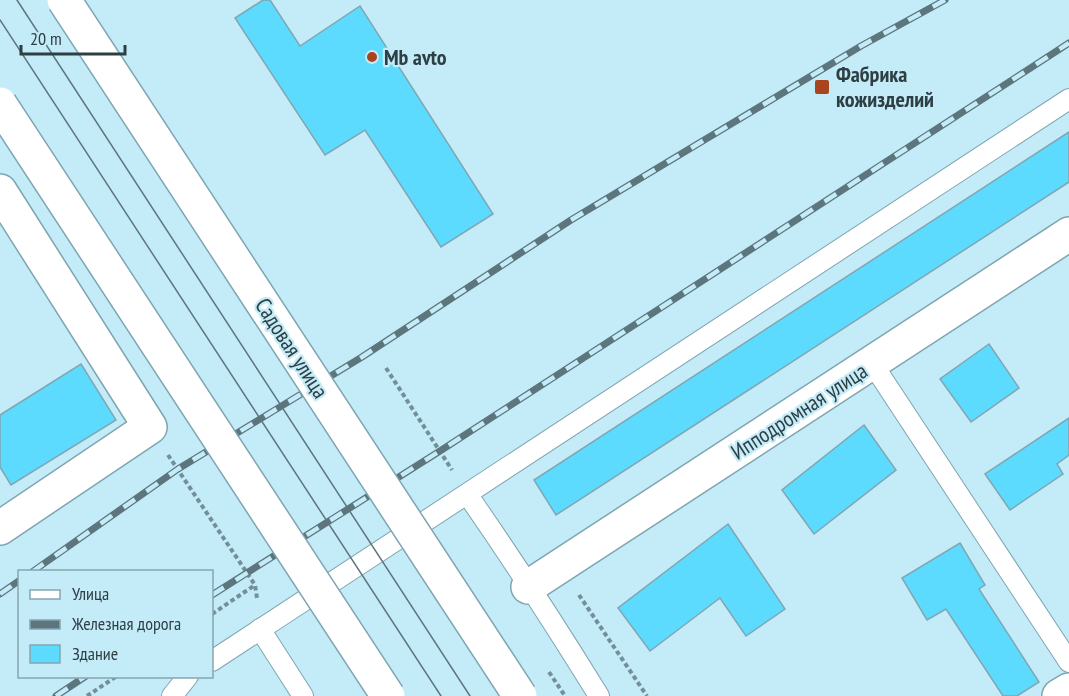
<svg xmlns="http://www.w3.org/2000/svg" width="1069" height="696" viewBox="0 0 1069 696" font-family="'PT Sans Narrow',sans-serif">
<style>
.building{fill:#5ddbfe;stroke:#80a6b3;stroke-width:1.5}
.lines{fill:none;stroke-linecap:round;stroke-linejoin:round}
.lane-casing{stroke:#7fa5b1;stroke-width:22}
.street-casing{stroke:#7fa5b1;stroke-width:36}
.path{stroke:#738f98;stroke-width:4;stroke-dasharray:4.5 3;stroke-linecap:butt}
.lane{stroke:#fff;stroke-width:20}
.street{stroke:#fff;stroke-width:33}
.tram{stroke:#5d757d;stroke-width:1.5}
.rail-casing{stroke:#5d757d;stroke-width:7}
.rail{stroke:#c3ebf8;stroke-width:4.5;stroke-dasharray:14;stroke-linecap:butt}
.secondary-bridge-casing{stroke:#7fa5b1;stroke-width:36;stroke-linecap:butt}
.path-bridge{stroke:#738f98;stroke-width:4;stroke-dasharray:4.5 3;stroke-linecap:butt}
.secondary-bridge{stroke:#fff;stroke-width:33}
.poi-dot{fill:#aa441d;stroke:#c3ebf8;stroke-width:2}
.labels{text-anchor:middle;stroke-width:4.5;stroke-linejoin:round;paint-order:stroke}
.poi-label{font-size:22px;font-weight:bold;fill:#2e3f44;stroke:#c3ebf8;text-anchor:start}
.street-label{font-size:22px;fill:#2e3f44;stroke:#c3ebf8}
</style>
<rect width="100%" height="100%" fill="#c3ebf8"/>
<!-- building -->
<g class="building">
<path d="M263 0H270L300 46 360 6 493 214 441 247 365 130 325 155 235 18Z"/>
<path d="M1069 132V182L556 515 534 480Z"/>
<path d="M989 344 1019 388 971 422 940 379Z"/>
<path d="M81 364 116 420 11 485 0 467V415Z"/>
<path d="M1069 418V455L1057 464 1063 474 1010 510 985 474Z"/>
<path d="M864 425 896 470 814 534 782 490Z"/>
<path d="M728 524 785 609 746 636 720 598 650 651 618 608Z"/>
<path d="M960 543 985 585 979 589 1039 682 1017 696H1003L946 609 927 620 902 578Z"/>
</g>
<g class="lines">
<defs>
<g id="lane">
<path d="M872 363 1069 662"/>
<path d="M467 494C513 560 557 628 599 696"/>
<path d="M260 629 303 696"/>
<path d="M212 661 1069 99"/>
<path d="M172 696 188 676"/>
</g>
<g id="street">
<path d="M0 191 150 427 0 528"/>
<path d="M528 587 1069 234"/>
<path d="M1059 696 1069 690"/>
</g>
</defs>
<!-- lane casing -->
<use href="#lane" class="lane-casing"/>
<!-- street casing -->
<use href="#street" class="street-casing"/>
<!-- path -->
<g class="path">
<path d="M386 368 452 470"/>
<path d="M168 455 255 585 257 598"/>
<path d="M579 595 647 696"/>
<path d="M212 614 255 585"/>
<path d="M87 696 117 676"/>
</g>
<!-- lane -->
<use href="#lane" class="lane"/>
<!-- street -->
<use href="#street" class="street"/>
<!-- tram -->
<g class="tram">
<path d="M17 0 470 696"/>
<path d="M0 20 441 696"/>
</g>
<defs>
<g id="rail">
<path d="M32 572 178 469 362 357 571 220 861 46 945 0"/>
<path d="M0 594 20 580"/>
<path d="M212 595 440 451 1069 43"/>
<path d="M56 696 86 676"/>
</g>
</defs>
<!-- rail casing -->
<use href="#rail" class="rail-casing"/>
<!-- rail -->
<use href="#rail" class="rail"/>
<defs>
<g id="secondary-bridge">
<path d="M64 0 520 696"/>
<path d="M0 104 388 696"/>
</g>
</defs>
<!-- secondary-bridge casing -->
<use href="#secondary-bridge" class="secondary-bridge-casing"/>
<!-- path-bridge -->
<path class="path-bridge" d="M549 672 565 696"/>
<!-- secondary-bridge -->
<use href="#secondary-bridge" class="secondary-bridge"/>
</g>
<!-- markers -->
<g class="poi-dot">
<circle cx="372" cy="57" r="6"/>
<rect x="814" y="79" width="16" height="16" rx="3"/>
</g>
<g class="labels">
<!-- poi labels -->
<g class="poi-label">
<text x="384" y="65">Mb avto</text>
<text x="836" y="82">Фабрика<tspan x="836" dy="25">кожизделий</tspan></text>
</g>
<!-- street labels -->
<g class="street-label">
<text transform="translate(292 348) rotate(57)" y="8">Садовая улица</text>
<text transform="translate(799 411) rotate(-33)" y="8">Ипподромная улица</text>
</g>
</g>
<!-- legend -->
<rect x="18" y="570" width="195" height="108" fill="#c3ebf8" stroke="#87a6b0" stroke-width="1.5"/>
<rect x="30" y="590" width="30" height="9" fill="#ffffff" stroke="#87a6b0" stroke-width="1.5"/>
<text x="72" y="600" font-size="18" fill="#2e3f44">Улица</text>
<rect x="30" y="620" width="30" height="9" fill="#5d757d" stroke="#87a6b0" stroke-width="1.5"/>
<text x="72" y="630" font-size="18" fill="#2e3f44">Железная дорога</text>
<rect x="30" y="645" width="30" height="18" fill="#5ddbfe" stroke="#87a6b0" stroke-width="1.5"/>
<text x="72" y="660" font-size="18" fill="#2e3f44">Здание</text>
<!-- scale -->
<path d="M21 45v9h104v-9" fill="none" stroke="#2e3f44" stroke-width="3"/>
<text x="30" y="45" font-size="18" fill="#2e3f44" stroke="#c3ebf8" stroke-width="4.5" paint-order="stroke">20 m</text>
</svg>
